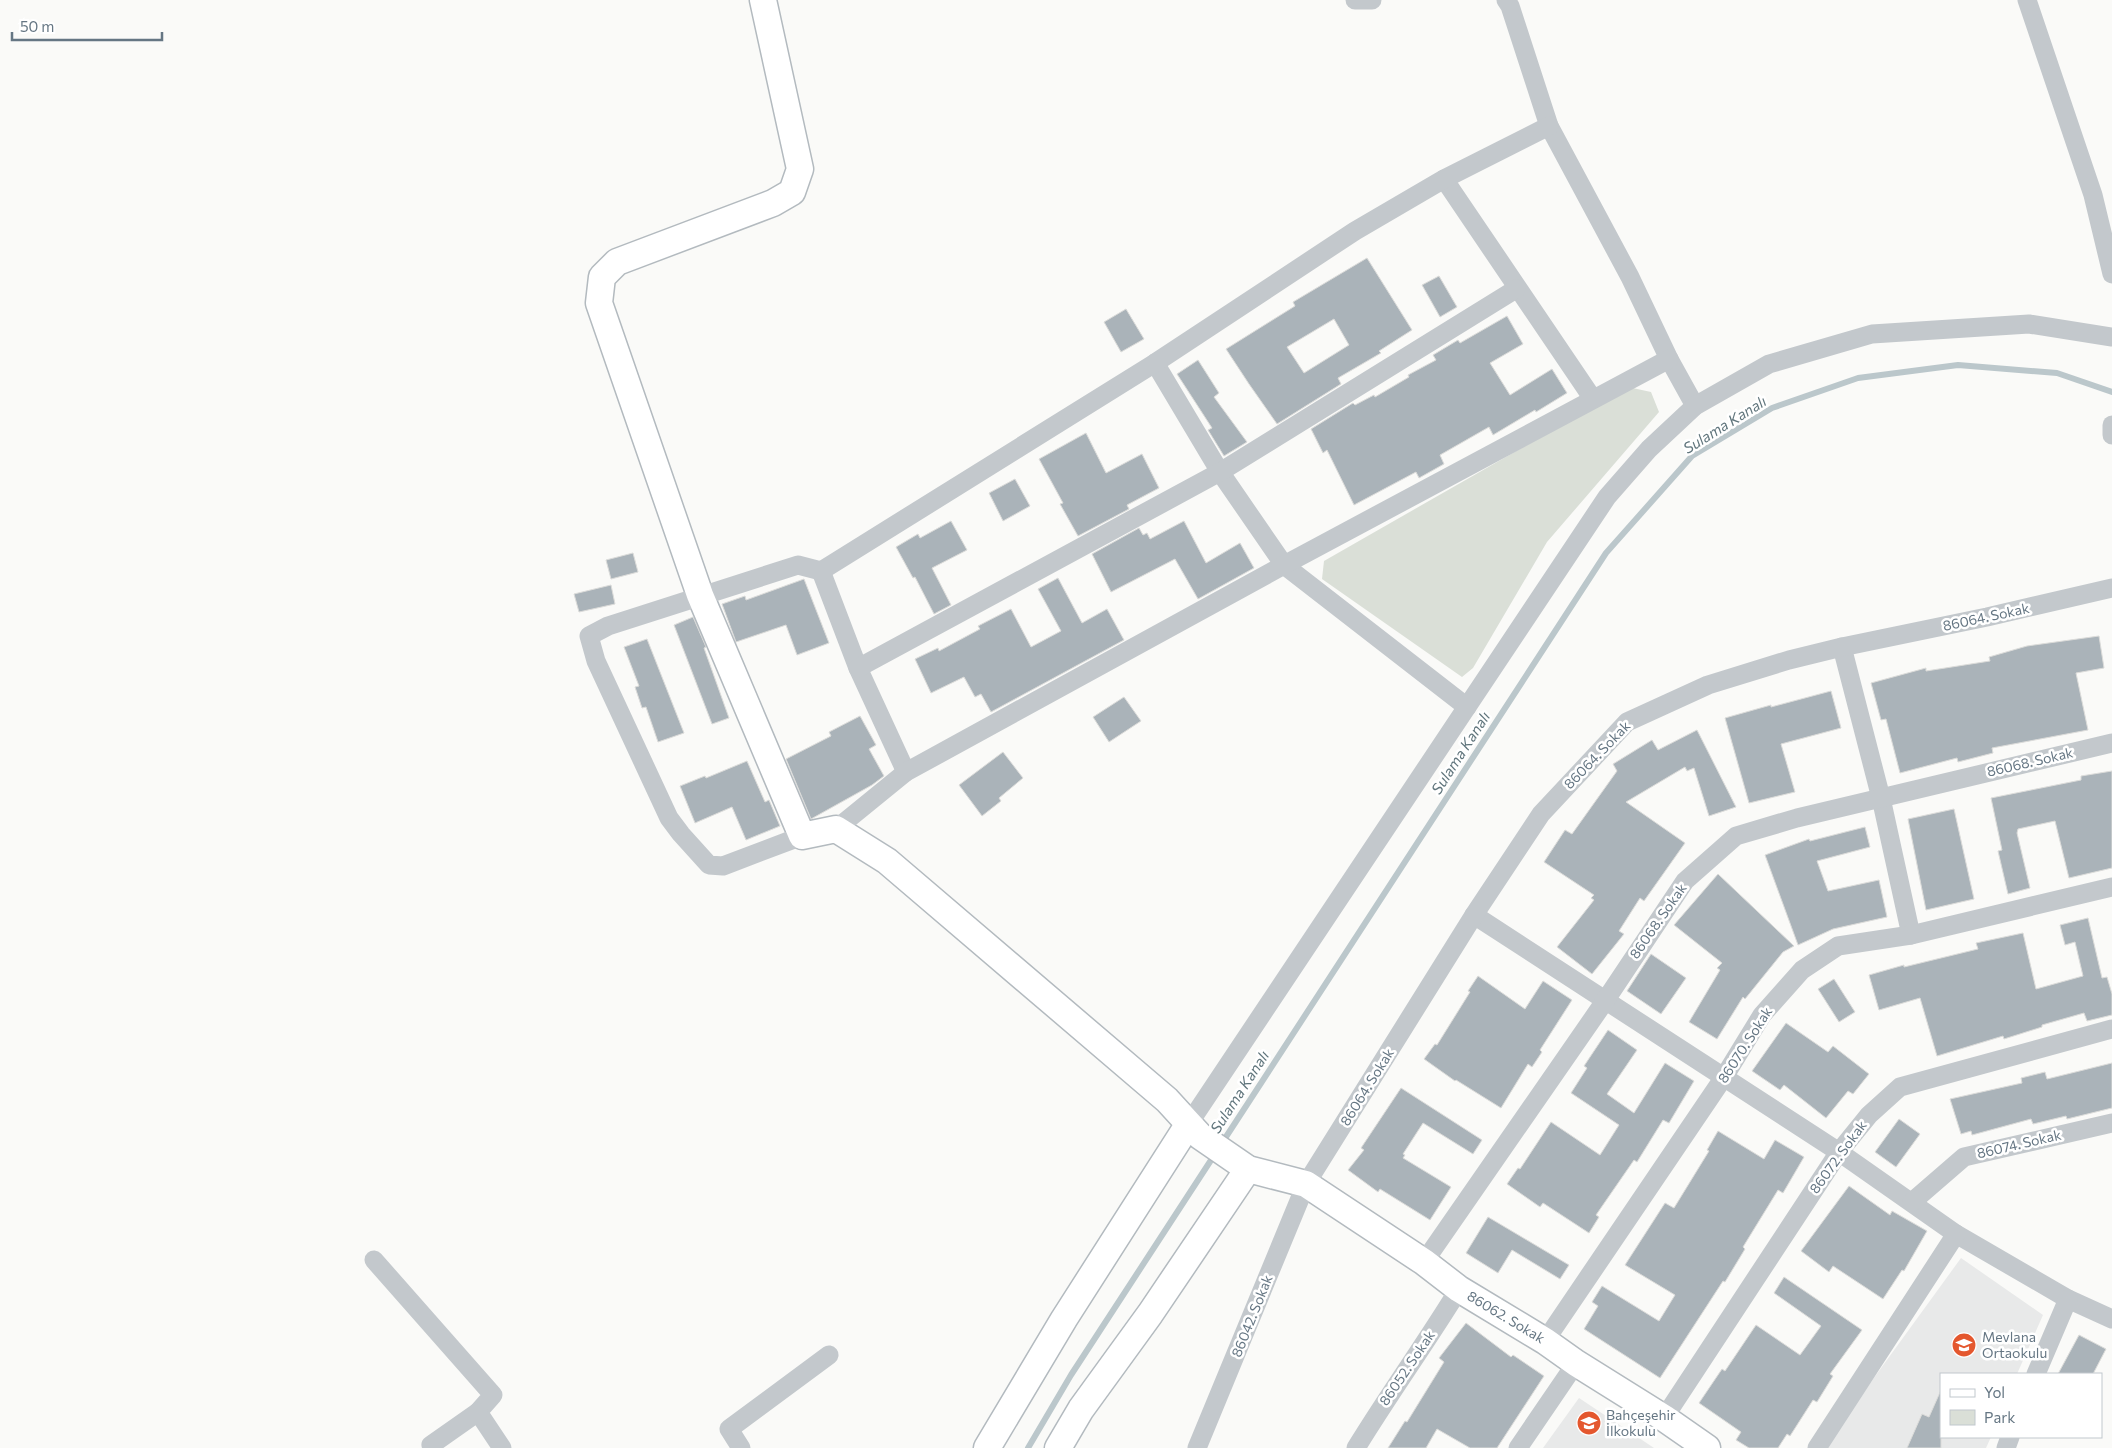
<svg xmlns="http://www.w3.org/2000/svg" width="2112" height="1448" viewBox="0 0 2112 1448" font-family="Commissioner,sans-serif">
<style>
.built{fill:#e8e9e9}
.green{fill:#dadfd7}
.lines{fill:none;stroke-linecap:round;stroke-linejoin:round}
.stream{stroke:#bbc7cb;stroke-width:6}
.building{fill:#aab3b9;stroke:#dcdcda;fill-rule:evenodd}
.secondary-casing{stroke:#b3babf;stroke-width:29}
.street{stroke:#c3c8cc;stroke-width:19}
.secondary{stroke:#fff;stroke-width:26}
.labels{text-anchor:middle;stroke-width:5;stroke-linejoin:round;paint-order:stroke}
.street-label{font-size:14px;fill:#657683;stroke:#fff}
.poi-label{font-size:14px;fill:#657683;stroke:#fff;text-anchor:start}
.water-label{font-size:15px;font-style:italic;fill:#60757c;stroke:#fff}
</style>
<rect width="100%" height="100%" fill="#fafaf8"/>
<!-- built -->
<g class="built">
<path d="M1961 1258 2043 1315 2017 1374H1941V1437H1991L1986 1448H1823Z"/>
<path d="M1579 1398 1654 1448H1543Z"/>
</g>
<!-- green -->
<path class="green" d="M1628 387 1651 392 1659 412 1547 542 1473 668 1462 677 1322 579 1324 561Z"/>
<g class="lines">
<!-- stream -->
<g class="stream">
<path d="M1222 1143 1606 553 1692 456 1772 408 1858 378 1958 365 2057 373 2112 392"/>
<path d="M1028 1448 1071 1375 1215 1154"/>
</g>
</g>
<!-- building -->
<g class="building">
<path d="M1367 258 1412 330 1379 351 1381 353 1338 378 1341 384 1277 424 1249 384 1226 349 1295 306 1293 302ZM1334 319 1349 345 1304 373 1287 347Z"/>
<path d="M1439 276 1457 307 1440 317 1422 285Z"/>
<path d="M1126 309 1144 339 1121 352 1104 322Z"/>
<path d="M1507 316 1523 344 1490 363 1510 395 1552 369 1567 393 1536 412 1535 410 1493 435 1489 427 1440 455 1444 464 1419 478 1416 472 1354 505 1327 450 1323 453 1311 429 1353 403 1355 405 1374 395 1375 397 1409 377 1408 375 1436 360 1433 355 1458 340 1460 343Z"/>
<path d="M1198 360 1219 393 1214 397 1247 442 1224 456 1208 430 1212 428 1177 374Z"/>
<path d="M1086 433 1106 473 1142 454 1159 488 1127 505 1129 509 1078 536 1060 504 1063 503 1039 459Z"/>
<path d="M1015 479 1030 506 1003 521 989 493Z"/>
<path d="M951 521 967 550 932 568 951 605 934 614 915 577 913 578 896 547 918 534 920 538Z"/>
<path d="M1184 521 1206 563 1240 543 1254 568 1198 599 1175 559 1111 592 1092 554 1139 528 1143 535 1147 533 1150 539Z"/>
<path d="M633 553 638 572 611 579 606 560Z"/>
<path d="M1058 578 1082 623 1107 609 1124 640 991 712 981 694 975 697 964 677 931 693 915 659 938 648 939 651 980 629 978 626 1011 609 1031 647 1061 631 1038 589Z"/>
<path d="M804 579 829 643 797 655 786 625 736 642 722 604 745 596 746 600Z"/>
<path d="M611 585 615 604 579 612 574 594Z"/>
<path d="M693 617 706 647 704 648 729 718 712 724 674 625Z"/>
<path d="M2099 636 2104 668 2076 673 2088 730 1992 748 1993 753 1958 762 1957 758 1900 773 1886 719 1881 720 1871 683 1926 668V671L1990 661 1989 657 2027 646Z"/>
<path d="M647 639 684 733 658 742 646 707 642 708 635 687 639 686 624 647Z"/>
<path d="M1831 691 1841 728 1781 744 1795 792 1749 803 1725 718 1771 705V707Z"/>
<path d="M1124 697 1141 721 1109 742 1093 717Z"/>
<path d="M860 716 876 745 869 749 884 776 872 785 811 819 786 759 831 736 829 732Z"/>
<path d="M1697 730 1736 807 1709 816 1694 768 1687 771 1685 767 1626 802 1685 843 1644 901 1640 898 1619 931 1624 934 1592 974 1557 947 1594 900 1591 898 1594 895 1544 862 1565 830 1572 834 1617 771 1613 764 1652 740 1658 750Z"/>
<path d="M1003 752 1023 778 999 798 1001 801 982 816 959 785Z"/>
<path d="M747 761 765 802 769 800 780 826 746 840 732 807 695 823 680 786 705 776 706 778Z"/>
<path d="M2112 771V868L2069 878 2055 821 2018 829 2017 833 2030 888 2008 894 1998 851 2002 850 1991 798 2081 780V776Z"/>
<path d="M1954 809 1974 899 1926 910 1908 819Z"/>
<path d="M1865 827 1870 847 1817 861 1828 891 1879 880 1887 917 1833 929 1798 945 1765 855 1809 839 1810 841Z"/>
<path d="M1718 874 1794 946 1783 952 1745 999 1743 997 1717 1039 1689 1022 1720 970 1717 968 1722 963 1674 925Z"/>
<path d="M2088 918 2102 978 2107 977 2112 994V1015L2087 1021 2084 1013 2042 1025V1027L2004 1039 2003 1036 1937 1056 1920 998 1879 1010 1869 975 1904 965V967L1978 949 1976 943 2023 933 2036 989 2083 976 2075 942 2065 945 2060 925Z"/>
<path d="M1651 954 1686 978 1661 1014 1627 991Z"/>
<path d="M1478 976 1525 1009 1543 981 1572 1000 1540 1050 1542 1052 1532 1067 1528 1064 1501 1108 1456 1080 1455 1081 1424 1059 1435 1044 1437 1045 1470 992 1468 991Z"/>
<path d="M1834 979 1855 1012 1839 1022 1818 989Z"/>
<path d="M1786 1023 1828 1052 1833 1046 1869 1074 1853 1094 1848 1091 1826 1118 1784 1085 1780 1090 1752 1071Z"/>
<path d="M1608 1030 1637 1050 1607 1094 1634 1113 1665 1063 1694 1081 1669 1123 1663 1120 1637 1162 1634 1160 1596 1215 1599 1217 1589 1233 1543 1203 1540 1207 1507 1184 1518 1168 1520 1169 1551 1122 1600 1155 1619 1125 1571 1093 1587 1068 1584 1066Z"/>
<path d="M2112 1063V1108L2067 1119 2066 1116 2033 1124 2031 1119 1972 1135 1971 1131 1961 1134 1950 1099 2022 1083 2021 1078 2045 1072 2047 1079Z"/>
<path d="M1401 1088 1482 1140 1473 1154 1423 1123 1403 1154 1405 1155 1403 1158 1451 1187 1430 1220 1380 1189 1378 1192 1348 1170 1364 1150 1361 1148Z"/>
<path d="M1899 1119 1920 1134 1896 1167 1875 1152Z"/>
<path d="M1718 1131 1764 1159 1775 1140 1804 1157 1783 1193 1778 1190 1743 1247 1745 1249 1725 1282 1723 1281 1660 1378 1584 1329 1598 1306 1592 1302 1602 1286 1659 1321 1675 1295 1625 1265 1665 1203 1674 1208 1709 1151 1707 1150Z"/>
<path d="M1849 1186 1890 1215 1892 1211 1927 1231 1904 1271 1902 1270 1883 1299 1833 1266 1829 1272 1801 1251Z"/>
<path d="M1488 1217 1569 1265 1560 1279 1512 1250 1498 1273 1466 1253Z"/>
<path d="M1784 1277 1862 1330 1830 1374 1833 1376 1817 1402 1813 1400 1790 1436 1787 1434 1778 1448H1749L1736 1440 1741 1432 1699 1403 1722 1369 1725 1371 1756 1325 1800 1355 1821 1326 1774 1293Z"/>
<path d="M1466 1323 1511 1357 1513 1355 1544 1376 1497 1448H1470L1437 1429 1426 1448H1388L1405 1421 1407 1422 1444 1362 1439 1358Z"/>
<path d="M2079 1335 2106 1349 2093 1374H2058Z"/>
<path d="M1941 1390V1448H1907L1922 1414 1929 1417Z"/>
</g>
<g class="lines">
<defs>
<g id="secondary">
<path d="M763 0 800 169 792 192 773 203 617 262 602 277 599 303 700 595 802 836 836 829 887 861 1167 1100 1200 1136 1248 1169 1306 1184 1424 1262 1459 1289 1545 1341 1576 1363 1664 1418 1707 1448"/>
<path d="M987 1448 1064 1319 1188 1125"/>
<path d="M1058 1448 1081 1409 1150 1314 1248 1169"/>
</g>
</defs>
<!-- secondary casing -->
<use href="#secondary" class="secondary-casing"/>
<!-- street -->
<g class="street">
<path d="M1355 0H1372"/>
<path d="M1506 0 1510 6 1549 126 1630 277 1669 359 1695 406"/>
<path d="M2027 0 2093 195 2112 274"/>
<path d="M1444 179 1593 399"/>
<path d="M1155 363 1220 472 1284 565 1467 707"/>
<path d="M2112 425V435"/>
<path d="M821 571 858 668 906 772"/>
<path d="M1842 647 1881 798 1911 935"/>
<path d="M858 668 1220 472 1516 289"/>
<path d="M836 829 906 772 1284 565 1669 359"/>
<path d="M802 836 723 866 709 865 681 834 669 818 596 661 589 636 608 626 798 565 821 571 1155 363 1355 231 1444 179 1549 126"/>
<path d="M1474 915 1839 1152 1956 1234 2068 1299 2112 1319"/>
<path d="M1188 1125 1607 497 1649 449 1695 406 1769 364 1872 334 2029 324 2112 337"/>
<path d="M1912 1202 1964 1157 2112 1123"/>
<path d="M374 1260 493 1395 478 1412 502 1448"/>
<path d="M1424 1262 1605 1001 1685 881 1736 836 1797 818 2112 743"/>
<path d="M1545 1341 1724 1077 1762 1015 1802 970 1838 946 1911 935 2112 887"/>
<path d="M2036 1374 2068 1299"/>
<path d="M1664 1418 1839 1152 1869 1115 1900 1087 2112 1029"/>
<path d="M432 1448 431 1445 478 1412"/>
<path d="M741 1448 729 1429 829 1355"/>
<path d="M1197 1448 1306 1184 1474 915 1541 814 1627 722 1708 685 1789 660 1842 647 1987 617 2112 588"/>
<path d="M1356 1448C1389 1394 1426 1343 1459 1289"/>
<path d="M1518 1448 1576 1363"/>
<path d="M1817 1448 1956 1234"/>
<path d="M2006 1448 2010 1437"/>
</g>
<!-- secondary -->
<use href="#secondary" class="secondary"/>
</g>
<!-- icons -->
<defs>
<symbol id="school-disc" viewBox="-11 -11 22 22"><circle r="9.5" fill="#e4572e" stroke="#fff"/><path d="M0-5L7-2L0 1L-7-2ZM-4 1L0 2.5L4 1V4Q0 6-4 4Z" fill="#fff"/></symbol>
</defs>
<g fill-rule="evenodd">
<use href="#school-disc" x="1950" y="1331" width="28" height="28"/>
<use href="#school-disc" x="1575" y="1409" width="28" height="28"/>
</g>
<g class="labels">
<!-- street labels -->
<g class="street-label">
<text transform="translate(1986 617) rotate(-12)" y="5">86064. Sokak</text>
<text transform="translate(1597 755) rotate(-46)" y="5">86064. Sokak</text>
<text transform="translate(2030 762) rotate(-13)" y="5">86068. Sokak</text>
<text transform="translate(1658 921) rotate(-55)" y="5">86068. Sokak</text>
<text transform="translate(1745 1045) rotate(-57)" y="5">86070. Sokak</text>
<text transform="translate(1367 1087) rotate(-58)" y="5">86064. Sokak</text>
<text transform="translate(2019 1144) rotate(-13)" y="5">86074. Sokak</text>
<text transform="translate(1838 1157) rotate(-54)" y="5">86072. Sokak</text>
<text transform="translate(1252 1316) rotate(-68)" y="5">86042. Sokak</text>
<text transform="translate(1506 1317) rotate(31)" y="5">86062. Sokak</text>
<text transform="translate(1407 1368) rotate(-56)" y="5">86052. Sokak</text>
</g>
<!-- poi labels -->
<g class="poi-label">
<text x="1982" y="1342">Mevlana<tspan x="1982" dy="16">Ortaokulu</tspan></text>
<text x="1606" y="1420">Bahçeşehir<tspan x="1606" dy="16">İlkokulu</tspan></text>
</g>
<!-- water labels -->
<g class="water-label">
<text transform="translate(1725 425) rotate(-32)" y="5">Sulama Kanalı</text>
<text transform="translate(1461 753) rotate(-57)" y="5">Sulama Kanalı</text>
<text transform="translate(1240 1092) rotate(-57)" y="5">Sulama Kanalı</text>
</g>
</g>
<!-- legend -->
<rect x="1940" y="1373" width="162" height="65" fill="#ffffff" stroke="#c1c8cd"/>
<rect x="1950" y="1389" width="25" height="8" fill="#ffffff" stroke="#c1c8cd"/>
<text x="1984" y="1398" font-size="15" fill="#657683">Yol</text>
<rect x="1950" y="1410" width="25" height="15" fill="#dadfd7" stroke="#c1c8cd"/>
<text x="1984" y="1423" font-size="15" fill="#657683">Park</text>
<!-- scale -->
<path d="M12 32v8h150v-8" fill="none" stroke="#657683" stroke-width="2.5"/>
<text x="20" y="32" font-size="15" fill="#657683" stroke="#ffffff" stroke-width="4" paint-order="stroke">50 m</text>
</svg>
